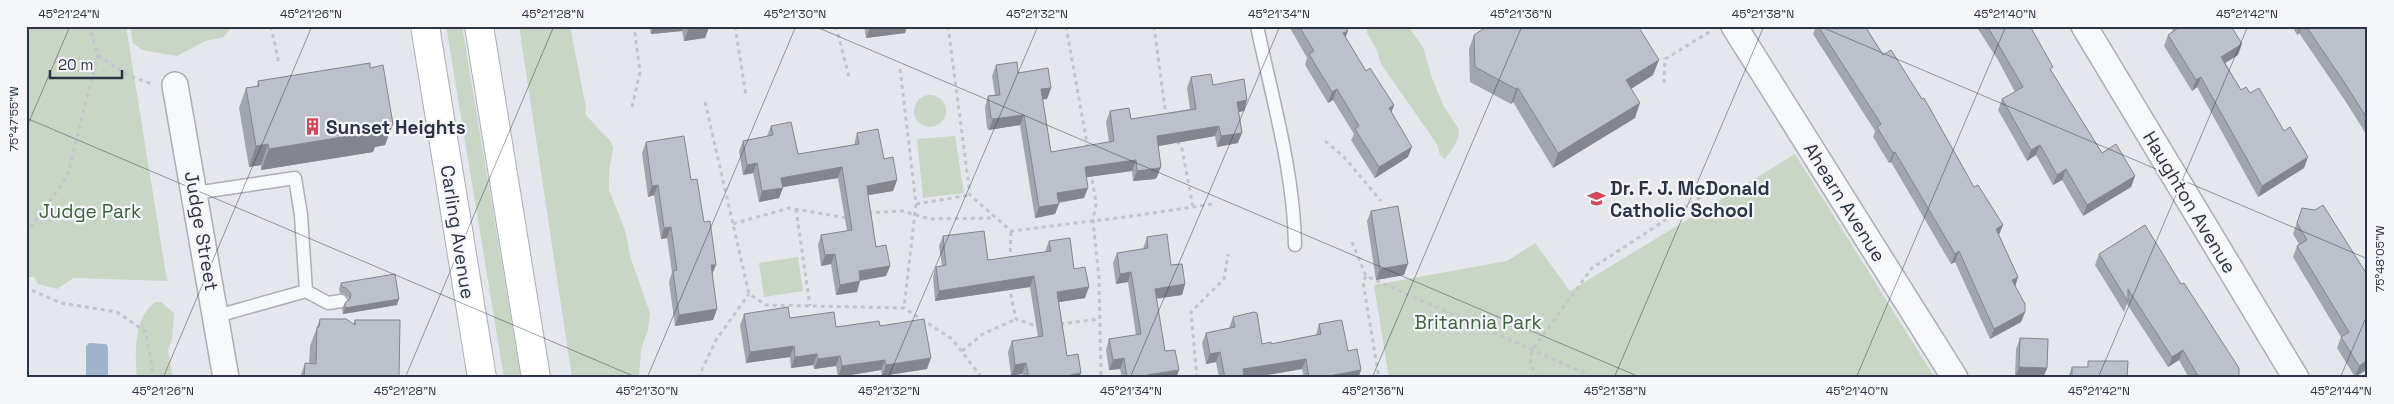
<svg xmlns="http://www.w3.org/2000/svg" width="2394" height="404" viewBox="0 0 2394 404" font-family="'Space Grotesk',sans-serif">
<style>
.green{fill:#c9d6c5}
.water{fill:#9fb4cc}
.lines{fill:none;stroke-linecap:round;stroke-linejoin:round}
.service-casing{stroke:#a9aeb7;stroke-width:15}
.minor-casing{stroke:#a9aeb7;stroke-width:28}
.secondary-casing{stroke:#a9aeb7;stroke-width:30}
.path{stroke:#c2c5cb;stroke-width:3;stroke-dasharray:4 4;stroke-linecap:butt}
.service{stroke:#f7f8fa;stroke-width:12}
.minor{stroke:#f7f8fa;stroke-width:25}
.secondary{stroke:#fff;stroke-width:28}
.wall{fill:#a1a5ae}
.shaded-wall{fill:#83868d}
.building{fill:#bbc0ca;stroke:#83868d}
.ticks{fill:none;stroke:#2b3445;stroke-width:1;stroke-opacity:0.45}
.labels{text-anchor:middle;stroke-width:4.5;stroke-linejoin:round;paint-order:stroke}
.poi-label{font-size:19px;font-weight:bold;fill:#2b3445;stroke:#f4f6f9;text-anchor:start}
.street-label{font-size:19px;fill:#2b3445;stroke:#f4f6f9}
.park-label{font-size:19px;fill:#3f6138;stroke:#f4f6f9}
.neatline{fill:none;stroke:#2b3445;stroke-width:2}
.ticks-label{font-size:12px;text-anchor:middle;fill:#2b3445}
</style>
<rect width="100%" height="100%" fill="#e4e7ec"/>
<!-- green -->
<g class="green">
<path d="M26 26H126L167 281 74 278 57 289 38 284 34 277H26Z"/>
<path d="M130 26H232L224 37 205 41 177 56 142 50 133 43Z"/>
<path d="M446 26H462L521 378H504Z"/>
<path d="M519 26H570L586 108 585 114 611 142 613 148 609 172V190L625 230 631 259 650 313 648 330 641 349 639 378H572Z"/>
<path d="M1367 26H1408L1423 47 1432 78 1443 105 1458 128 1459 134 1455 145 1445 159 1440 155 1437 144 1381 64 1376 48 1367 33Z"/>
<circle cx="930" cy="111" r="16"/>
<path d="M955 136 964 193 923 198 917 139Z"/>
<path d="M1795 154 1935 378H1389L1374 285 1507 261 1535 243 1570 291Z"/>
<path d="M798 257 803 291 764 297 759 263Z"/>
<path d="M155 302H161L174 313 172 339 168 351 173 378H137C135 353 133 319 155 302Z"/>
</g>
<!-- water -->
<path class="water" d="M89 343 106 344 108 347V378H86V346Z"/>
<g class="lines">
<defs>
<g id="service">
<path d="M1257 26C1272 98 1294 172 1295 245"/>
<path d="M195 193 295 178 301 215 306 291"/>
<path d="M217 316 306 291 328 303 341 301"/>
</g>
<g id="minor">
<path d="M1734 26 1955 378"/>
<path d="M2084 26 2296 378"/>
<path d="M175 85 226 378"/>
</g>
<g id="secondary">
<path d="M425 26 482 378"/>
<path d="M479 26 536 378"/>
</g>
</defs>
<!-- service casing -->
<use href="#service" class="service-casing"/>
<!-- minor casing -->
<use href="#minor" class="minor-casing"/>
<!-- secondary casing -->
<use href="#secondary" class="secondary-casing"/>
<!-- path -->
<g class="path">
<path d="M271 26 279 64"/>
<path d="M735 26 746 96"/>
<path d="M836 26 849 77"/>
<path d="M948 26 970 195 1011 231 1133 216 1212 204"/>
<path d="M1066 26 1088 149"/>
<path d="M1154 26 1166 117"/>
<path d="M98 55 129 76 152 84"/>
<path d="M900 69 916 204 904 308"/>
<path d="M1664 83 1665 59 1711 31"/>
<path d="M705 102 749 294 766 305 904 308 952 339 982 378"/>
<path d="M632 107 640 72 634 26"/>
<path d="M1177 141 1182 149 1193 207"/>
<path d="M1325 141 1344 157 1381 201"/>
<path d="M1091 172 1096 203 1093 221 1099 278 1101 378"/>
<path d="M916 204 970 195"/>
<path d="M796 209 810 306"/>
<path d="M868 213 902 211 930 219 995 218"/>
<path d="M733 224 789 208 847 218"/>
<path d="M26 234 67 177 98 55 89 26"/>
<path d="M1352 242 1366 276 1596 378"/>
<path d="M1010 260 1011 231"/>
<path d="M1366 276 1363 282 1379 378"/>
<path d="M26 285 31 290 61 303 117 312 146 332 154 378"/>
<path d="M1009 286 1016 319 1039 327"/>
<path d="M1060 324 1099 319"/>
<path d="M962 351 983 334 1016 319"/>
<path d="M698 378 716 340 749 294"/>
<path d="M1197 378 1191 312 1224 279 1228 254"/>
<path d="M1537 378C1532 368 1528 360 1533 349L1592 268 1722 183"/>
</g>
<!-- service -->
<use href="#service" class="service"/>
<!-- minor -->
<use href="#minor" class="minor"/>
<!-- secondary -->
<use href="#secondary" class="secondary"/>
</g>
<!-- wall -->
<g class="wall">
<path d="M649 26H709V27L705 38 684 41 682 31 651 34Z"/>
<path d="M864 26H907L905 33 866 38Z"/>
<path d="M1289 26H1345V38L1366 71 1394 105 1391 113 1408 157 1375 178 1351 140 1354 134 1333 100 1328 103 1305 65 1307 58Z"/>
<path d="M1816 26H1865L1999 235 2018 277 2015 286 2025 312 2021 322 1990 339 1955 262 1951 264 1891 162 1889 163 1873 137 1875 131 1813 34Z"/>
<path d="M1976 26H2030L2052 72 2102 153 2135 176 2131 187 2083 216 2062 180 2053 185 2036 155 2027 161 1998 110 2002 99 2015 92 1998 60Z"/>
<path d="M2170 26H2231L2238 55 2225 63 2241 90 2250 93 2304 168 2258 197 2197 87 2192 91 2164 46 2168 35 2173 31Z"/>
<path d="M2292 26H2368V137L2344 99 2299 33 2297 35Z"/>
<path d="M1474 35 1653 75 1631 89 1635 118 1553 168 1513 102 1511 104 1470 82 1469 49Z"/>
<path d="M996 65 1018 73 1051 88 1047 99H1043L1051 152 1109 142 1106 122 1110 111 1131 119 1190 109 1187 88 1191 77 1213 85 1244 111 1239 112 1238 143 1217 147 1215 136 1159 146 1157 177 1155 179 1133 181 1132 171 1087 177 1084 198 1059 203 1055 214 1035 218 1020 125 989 130 987 128 985 107 988 96 995 95 992 76Z"/>
<path d="M370 68 393 124 385 145 375 147 373 152 261 170V165L249 167 239 108 246 88 257 86 258 81Z"/>
<path d="M771 126 798 154 854 145 857 133 884 159 897 180 893 191 868 195 876 247 890 266 886 276 860 281 857 292 836 295 831 264 821 266 818 245 821 235 847 231 838 178 783 187 779 198 759 202 753 173 743 175 739 151 743 141 767 136Z"/>
<path d="M646 142 691 180 712 275 717 309 713 320 675 326 669 282 672 272 667 238 661 239 654 195 648 197 642 153Z"/>
<path d="M2302 208 2368 369 2355 377 2337 348 2341 337 2293 257 2297 246 2299 244 2293 234Z"/>
<path d="M1371 211 1404 275 1376 280 1367 221Z"/>
<path d="M943 236 988 260 1045 252 1049 241 1074 269 1085 298 1059 302 1067 356 1079 378H1023L1022 374 1011 376 1008 352 1012 341 1038 337 1030 287 935 301 933 277 936 267 942 266 939 246Z"/>
<path d="M1147 237 1171 265 1185 284 1182 295 1156 299 1165 351 1179 370 1176 378H1122L1120 369 1109 370 1106 350 1109 339 1136 335 1128 282 1116 284 1113 263 1117 253 1143 249Z"/>
<path d="M2099 254 2239 378H2189L2179 360 2168 367 2127 304 2124 312 2095 265Z"/>
<path d="M341 283 397 305 343 314 342 309 345 303 349 299 344 294 340 293 339 289Z"/>
<path d="M744 314 836 327 880 326 927 369 882 376 881 370 838 377 836 366 814 369 813 365 791 368 790 357 746 363 740 325Z"/>
<path d="M1233 317 1262 344H1271L1316 335 1319 324 1348 351 1361 370 1358 378H1304L1302 369 1249 378H1219L1216 362 1206 364 1202 343 1206 333 1229 328Z"/>
<path d="M320 319 353 324 355 320 399 378H300L305 363 309 364 310 346Z"/>
<path d="M2020 338 2047 368 2043 378H2015L2016 349Z"/>
<path d="M2072 367V378H2068Z"/>
</g>
<!-- shaded-wall -->
<g class="shaded-wall">
<path d="M653 26H684L682 31 651 34Z"/>
<path d="M879 26H907L905 33 866 38 870 28Z"/>
<path d="M2300 26H2302L2299 33 2297 35Z"/>
<path d="M709 27 705 38 684 41 688 30Z"/>
<path d="M1348 31 1344 41 1343 33Z"/>
<path d="M2242 44 2238 55 2217 68 2221 57Z"/>
<path d="M1659 60 1653 75 1621 95 1626 80Z"/>
<path d="M2201 77 2197 87 2192 91 2196 80Z"/>
<path d="M1051 88 1047 99 1037 100 1041 89Z"/>
<path d="M1518 88 1513 102 1511 104 1516 89Z"/>
<path d="M1337 89 1333 100 1328 103 1332 92Z"/>
<path d="M1247 100 1244 111 1233 113 1237 102Z"/>
<path d="M1640 103 1635 118 1553 168 1558 153Z"/>
<path d="M1394 105 1390 116 1389 108Z"/>
<path d="M1024 115 1020 125 989 130 993 119Z"/>
<path d="M393 124 385 145 375 147 373 152 261 170 269 149Z"/>
<path d="M1219 126 1215 136 1153 147 1157 136Z"/>
<path d="M1242 133 1238 143 1217 147 1221 136Z"/>
<path d="M268 144 261 165 249 167 256 146Z"/>
<path d="M2040 145 2036 155 2027 161 2031 150Z"/>
<path d="M1412 147 1408 157 1375 178 1379 167Z"/>
<path d="M1895 152 1891 162 1889 163 1893 153Z"/>
<path d="M2308 157 2304 168 2258 197 2262 186Z"/>
<path d="M1136 160 1132 171 1081 178 1085 167Z"/>
<path d="M757 163 753 173 743 175 747 165Z"/>
<path d="M842 167 838 178 777 188 781 178Z"/>
<path d="M1161 167 1157 177 1155 179 1133 181 1137 171Z"/>
<path d="M2066 169 2062 180 2053 185 2057 175Z"/>
<path d="M2135 176 2131 187 2083 216 2087 205Z"/>
<path d="M897 180 893 191 863 196 867 186Z"/>
<path d="M658 185 654 195 648 197 652 186Z"/>
<path d="M783 188 779 198 759 202 762 191Z"/>
<path d="M1088 188 1084 198 1054 203 1057 193Z"/>
<path d="M1059 204 1055 214 1035 218 1039 207Z"/>
<path d="M2003 225 1999 235 1996 229Z"/>
<path d="M671 227 667 238 661 239 664 228Z"/>
<path d="M1959 251 1955 262 1951 264 1955 254Z"/>
<path d="M835 254 831 264 821 266 825 255Z"/>
<path d="M1408 264 1404 275 1376 280 1380 269Z"/>
<path d="M711 265H716L712 275Z"/>
<path d="M890 266 886 276 855 281 859 271Z"/>
<path d="M1131 272 1128 282 1116 284 1120 274Z"/>
<path d="M1034 276 1030 287 935 301 939 291Z"/>
<path d="M2018 277 2015 287 2012 280Z"/>
<path d="M860 281 857 292 836 295 840 285Z"/>
<path d="M1185 284 1182 295 1151 299 1155 289Z"/>
<path d="M1089 287 1085 298 1054 303 1057 292Z"/>
<path d="M399 299 397 305 343 314 345 308Z"/>
<path d="M717 309 713 320 675 326 679 315Z"/>
<path d="M2025 312 2021 322 1990 339 1994 329Z"/>
<path d="M794 346 790 357 746 363 750 352Z"/>
<path d="M2183 350 2179 360 2168 367 2172 357Z"/>
<path d="M1220 352 1216 362 1206 364 1210 354Z"/>
<path d="M817 354 813 365 791 368 795 357Z"/>
<path d="M840 356 836 366 814 369 818 359Z"/>
<path d="M931 358 927 369 882 376 886 365Z"/>
<path d="M1124 358 1120 369 1109 370 1113 360Z"/>
<path d="M1306 359 1302 369 1249 378H1239L1243 369Z"/>
<path d="M885 360 881 370 838 377 842 366Z"/>
<path d="M2368 360V369L2355 377 2359 366Z"/>
<path d="M1026 363 1022 374 1011 376 1015 365Z"/>
<path d="M2019 367 2047 368 2043 378H2015Z"/>
<path d="M1179 370 1176 378H1146L1147 375Z"/>
<path d="M1361 370 1358 378H1328L1329 376Z"/>
<path d="M1081 373 1079 378H1056Z"/>
</g>
<!-- building -->
<g class="building">
<path d="M687 26H709V27L688 30Z"/>
<path d="M1299 26H1345L1348 31 1343 33 1366 71 1370 68 1394 105 1389 108 1412 147 1379 167 1355 129 1359 126 1337 89 1332 92 1309 54 1314 51Z"/>
<path d="M1488 26H1638L1659 60 1626 80 1640 103 1558 153 1518 88 1516 89 1475 67 1474 35Z"/>
<path d="M1818 26H1865L1883 55 1891 50 1922 99 1924 98 1974 187 1978 185 2003 225 1996 229 2018 277 2012 280 2025 304V312L1994 329 1959 251 1955 254 1895 152 1893 153 1877 127 1881 124Z"/>
<path d="M1987 26H2030L2053 67 2050 69 2102 153 2116 144 2135 176 2087 205 2066 169 2057 175 2040 145 2031 150 2002 99 2023 87 2001 49Z"/>
<path d="M2181 26H2231L2242 44 2221 57 2241 90 2246 87 2250 93 2259 88 2284 131 2290 127 2308 157 2262 186 2201 77 2196 80 2168 35Z"/>
<path d="M2306 26H2368V120L2348 88Z"/>
<path d="M1017 62 1018 73 1048 68 1051 88 1041 89 1051 152 1114 141 1110 111 1129 108 1131 119 1196 109 1191 77 1211 74 1213 85 1244 79 1247 100 1237 102 1242 133 1221 136 1219 126 1157 136 1161 167 1159 168 1137 171 1136 160 1085 167 1088 188 1057 193 1059 204 1039 207 1024 115 993 119 991 117 988 96 1000 95 996 65Z"/>
<path d="M370 63V68L383 65 393 124 380 126V131L269 149 268 144 256 146 246 88 259 86 258 81Z"/>
<path d="M791 122 798 154 859 144 857 133 878 129 884 159 893 157 897 180 867 186 868 195 876 247 886 245 890 266 859 271 860 281 840 285 835 254 825 255 821 235 852 230 842 167 781 178 783 188 762 191 757 163 747 165 743 141 773 135 771 126Z"/>
<path d="M684 136 691 180 697 179 704 222 710 221 716 265H711L717 309 679 315 673 271 677 270 671 227 664 228 658 185 652 186 646 142Z"/>
<path d="M2323 205 2368 276V296L2367 297 2368 299V360L2359 366 2341 337 2349 332 2297 246 2307 240 2297 223 2302 208 2315 210Z"/>
<path d="M1398 206 1408 264 1380 269 1371 211Z"/>
<path d="M2145 225 2181 284 2184 283 2239 368V378H2199L2183 350 2172 357 2128 289V302L2099 254Z"/>
<path d="M984 231 988 260 1051 251 1049 241 1070 238 1074 269 1085 267 1089 287 1057 292 1067 356 1078 354 1081 373 1056 378H1029L1026 363 1015 365 1012 341 1043 336 1034 276 939 291 936 267 946 265 943 236Z"/>
<path d="M1167 234 1171 265 1182 264 1185 284 1155 289 1165 351 1175 350 1179 370 1147 375 1148 378H1127L1124 358 1113 360 1109 339 1141 334 1131 272 1120 274 1117 253 1148 248 1147 237Z"/>
<path d="M395 274 399 299 345 308V303L350 299 351 294 346 288 342 287 341 283Z"/>
<path d="M788 307 790 318 834 312 836 327 879 321 880 326 924 319 931 358 886 365 885 360 842 366 840 356 818 359 817 354 795 357 794 346 750 352 744 314Z"/>
<path d="M1254 312 1257 313 1262 344 1271 342V344L1321 334 1319 324 1340 320 1342 321 1348 351 1357 349 1361 370 1329 376V378H1309L1306 359 1243 369 1244 378H1225L1220 352 1210 354 1206 333 1235 327 1233 317Z"/>
<path d="M320 319H346L355 325V320H400L399 378H304L305 363 316 364 317 327H319Z"/>
<path d="M2020 338 2048 339 2047 368 2019 367Z"/>
<path d="M2088 361H2128L2127 378H2072V367H2088Z"/>
</g>
<!-- ticks -->
<path class="ticks" d="M814 26 1642 378M1819 26 2368 259M26 118 638 378M26 129 70 26M163 378 312 26M405 378 554 26M647 378 796 26M888 378 1038 26M1130 378 1280 26M1372 378 1522 26M1614 378 1764 26M1856 378 2006 26M2098 378 2248 26M2340 378 2368 313"/>
<!-- icons -->
<defs>
<symbol id="building-bare" viewBox="-9 -9 18 18"><path d="M-4-6H4V6H1V3H-1V6H-4ZM-2.5-4.3h1.7v1.8h-1.7ZM.8-4.3h1.7v1.8H.8ZM-2.5-1h1.7V.8h-1.7ZM.8-1h1.7V.8H.8Z" fill="#d1495b" stroke="#f4f6f9" stroke-width="2.5" paint-order="stroke"/></symbol>
<symbol id="school-bare" viewBox="-9 -9 18 18"><path d="M0-5L7-2L0 1L-7-2ZM-4 1L0 2.5L4 1V4Q0 6-4 4Z" fill="#d1495b" stroke="#f4f6f9" stroke-width="2.5" paint-order="stroke"/></symbol>
</defs>
<g fill-rule="evenodd">
<use href="#building-bare" x="300" y="114" width="25" height="25"/>
<use href="#school-bare" x="1584" y="186" width="25" height="25"/>
</g>
<g class="labels">
<!-- poi labels -->
<g class="poi-label">
<text x="326" y="134">Sunset Heights</text>
<text x="1610" y="195">Dr. F. J. McDonald<tspan x="1610" dy="22">Catholic School</tspan></text>
</g>
<!-- street labels -->
<g class="street-label">
<text transform="translate(1845 202) rotate(58)" y="7">Ahearn Avenue</text>
<text transform="translate(2190 202) rotate(59)" y="7">Haughton Avenue</text>
<text transform="translate(202 231) rotate(80)" y="7">Judge Street</text>
<text transform="translate(458 232) rotate(81)" y="7">Carling Avenue</text>
</g>
<!-- park labels -->
<g class="park-label">
<text x="90" y="218">Judge Park</text>
<text x="1478" y="329">Britannia Park</text>
</g>
</g>
<!-- border -->
<rect width="2394" height="404" fill="none" stroke="#f4f6f9" stroke-width="55"/>
<!-- scale -->
<path d="M50 70v8h72v-8" fill="none" stroke="#2b3445" stroke-width="2.5"/>
<text x="58" y="70" font-size="15" fill="#2b3445" stroke="#f4f6f9" stroke-width="4" paint-order="stroke">20 m</text>
<rect x="28" y="28" width="2338" height="348" class="neatline"/>
<g class="ticks-label">
<text x="69" y="18">45°21'24"N</text>
<text x="311" y="18">45°21'26"N</text>
<text x="553" y="18">45°21'28"N</text>
<text x="795" y="18">45°21'30"N</text>
<text x="1037" y="18">45°21'32"N</text>
<text x="1279" y="18">45°21'34"N</text>
<text x="1521" y="18">45°21'36"N</text>
<text x="1763" y="18">45°21'38"N</text>
<text x="2005" y="18">45°21'40"N</text>
<text x="2247" y="18">45°21'42"N</text>
<text transform="translate(14 119) rotate(-90)" y="4">75°47'55"W</text>
<text transform="translate(2380 259) rotate(-90)" y="4">75°48'05"W</text>
<text x="163" y="395">45°21'26"N</text>
<text x="405" y="395">45°21'28"N</text>
<text x="647" y="395">45°21'30"N</text>
<text x="889" y="395">45°21'32"N</text>
<text x="1131" y="395">45°21'34"N</text>
<text x="1373" y="395">45°21'36"N</text>
<text x="1615" y="395">45°21'38"N</text>
<text x="1857" y="395">45°21'40"N</text>
<text x="2099" y="395">45°21'42"N</text>
<text x="2341" y="395">45°21'44"N</text>
</g>
</svg>
